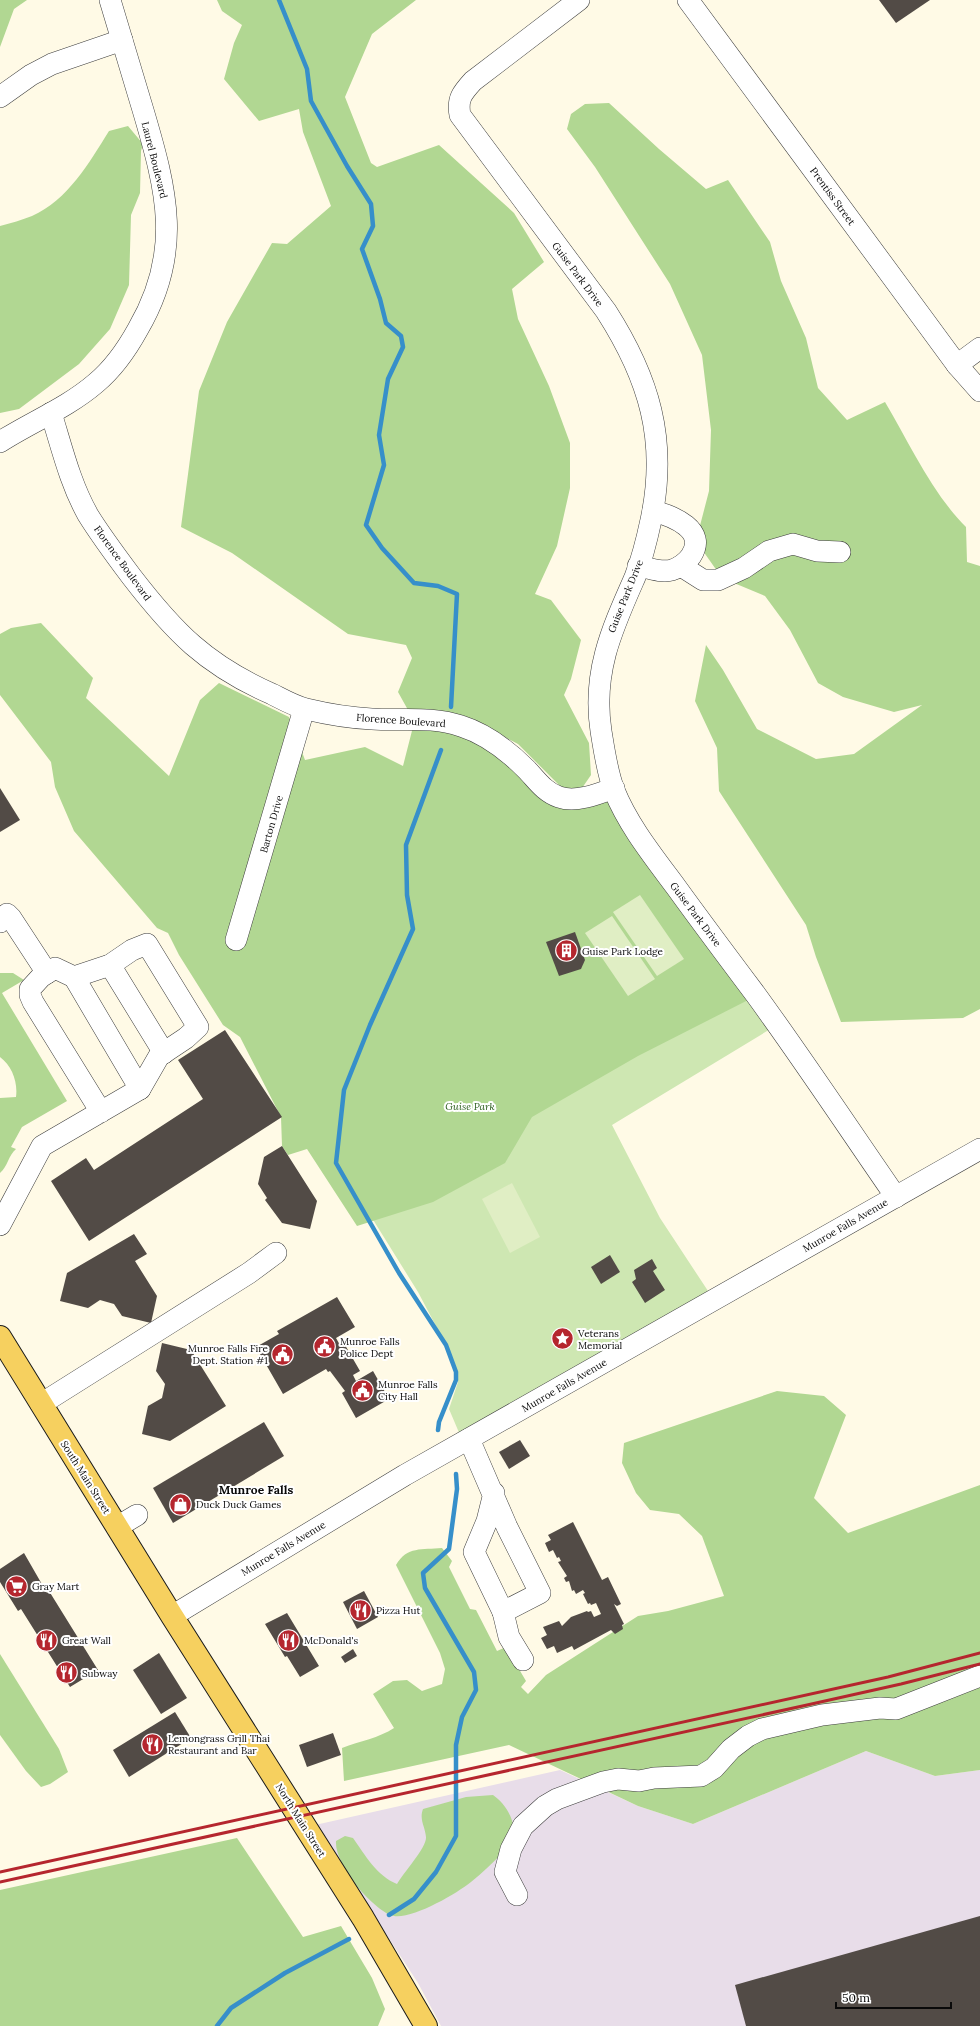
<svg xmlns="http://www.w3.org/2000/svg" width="980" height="2026" viewBox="0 0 980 2026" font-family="Lora,serif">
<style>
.industrial{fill:#e8dde9}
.green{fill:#cee7b2}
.forest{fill:#b1d792}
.pitch{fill:#e0eec4}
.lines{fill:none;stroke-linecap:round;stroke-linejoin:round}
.stream{stroke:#368fca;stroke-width:4.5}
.building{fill:#524b46}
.minor-casing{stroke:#3d3d3d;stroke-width:22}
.major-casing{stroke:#1b1b1b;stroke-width:24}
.minor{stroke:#fff;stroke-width:21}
.major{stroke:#f6d05f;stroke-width:22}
.rail{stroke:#b5262e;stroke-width:3}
.labels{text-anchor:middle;stroke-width:4;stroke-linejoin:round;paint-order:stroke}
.street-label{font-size:10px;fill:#0a0a0a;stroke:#fff}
.poi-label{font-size:10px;fill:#0a0a0a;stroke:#fff;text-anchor:start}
.park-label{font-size:10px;font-style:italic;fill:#2b5e1d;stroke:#fff}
.quarter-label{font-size:12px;font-weight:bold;fill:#0a0a0a;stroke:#fff}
</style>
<rect width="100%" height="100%" fill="#fffae6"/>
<!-- industrial -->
<path class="industrial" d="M866 1751 935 1776 980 1770V2026H441L418 1983 315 1825 560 1770 638 1806 693 1824Z"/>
<!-- green -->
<path class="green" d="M634 829 777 1025 612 1125 660 1218 710 1294 463 1442 449 1409 458 1382 446 1345 418 1292 275 1062Z"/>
<!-- forest -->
<g class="forest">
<path d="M0 0H27L14 9 0 47Z"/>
<path d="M217 0H416L372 34 345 97 371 163 377 167 439 145 514 213 544 262 512 289 518 319 549 386 570 443V488L557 546 535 594 551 600 581 640 571 679 564 695 589 743 591 775 580 791 562 788 518 744 465 716 408 710 398 692 412 658 406 645 348 634 232 553 181 527 199 391 227 322 272 243 287 244 331 206 303 132 299 109 259 121 224 79 234 43 242 25 222 11Z"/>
<path d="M609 103 659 149 706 189 728 180 770 242 781 281 806 338 818 388 847 420 885 402C910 444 931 492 966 527L967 562 980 566V1009L963 1018 841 1022 816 957 806 925 719 791 717 748 695 701 706 645 723 670 757 729 816 759 854 754 922 705 894 712 843 697 818 683 790 630 765 596 722 578 696 541 709 491 711 430 702 355 670 284 595 167 567 129 571 114 585 104Z"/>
<path d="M128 126 143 144 141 151 140 193 131 215 129 285 110 329 79 364 19 409 0 413V226C11 223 22 220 32 216 68 200 89 163 109 131Z"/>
<path d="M41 623 93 678 86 698 169 776 200 700 219 683 289 717 305 760 365 747 403 766 415 719 447 722 559 797 614 788 756 996 638 1056 532 1117 505 1163 433 1202 357 1226 307 1149 288 1155 282 1146 281 1117 240 1037 223 1025 179 955 168 933 157 928 74 831 55 787 51 762 0 695V634L11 628Z"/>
<path d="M0 973H13L24 980 2 993 67 1101 22 1127 11 1147 16 1149C8 1156 8 1166 0 1173V1098L16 1097C18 1082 12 1066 0 1057Z"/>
<path d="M777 1391 824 1396 846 1415 814 1498 848 1533 980 1485V1770L935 1776 866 1751 693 1824 638 1806 509 1745 344 1781 342 1748C360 1741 379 1738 394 1728L373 1694 393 1681 407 1680 422 1691 442 1684 445 1669 440 1653 396 1565C407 1546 422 1550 442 1548L452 1561 449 1567 470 1609 476 1610 497 1651 506 1647 526 1681 521 1687 528 1694 546 1675 638 1616 668 1611 724 1596 702 1536 679 1514 650 1510 636 1493 622 1463 624 1443Z"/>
<path d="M0 1654 59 1749 68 1772 50 1784 41 1787 26 1771 0 1735Z"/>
<path d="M493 1795C506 1804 517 1822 513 1839 512 1843 507 1847 504 1851 494 1862 482 1873 471 1882 456 1894 413 1919 394 1916 383 1915 358 1890 352 1879 345 1869 335 1854 336 1841L345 1836 353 1838C365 1855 377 1876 397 1884 403 1873 427 1847 426 1837 425 1826 419 1820 423 1809L466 1797Z"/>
<path d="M237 1838 303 1937 341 1926 372 1978 385 2009 378 2026H0V1890Z"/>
</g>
<!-- pitch -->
<g class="pitch">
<path d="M640 895 684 959 657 976 613 912Z"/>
<path d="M612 916 655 979 628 996 585 933Z"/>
<path d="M512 1183 540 1237 510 1253 482 1199Z"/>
</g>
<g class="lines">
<!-- stream -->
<g class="stream">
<path d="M279 0 307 69 311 101 347 166 371 204 373 226 362 249 380 299 386 323 401 336 403 347 388 379 379 435 384 465 366 525 382 548 414 583 438 586 457 594 451 707"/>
<path d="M438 1430 439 1422 456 1380V1372L446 1345 399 1273 336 1163 344 1090 370 1025 413 929 407 895 406 845 441 750"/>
<path d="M389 1915 414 1899 436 1872 456 1836V1745L462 1717 476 1690 474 1672 425 1588 423 1573 449 1549 457 1489 456 1474"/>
<path d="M217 2026 231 2008 285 1973 349 1939"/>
</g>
</g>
<!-- building -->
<g class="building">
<path d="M879 0H930L896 23Z"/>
<path d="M0 788 20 820 0 832Z"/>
<path d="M575 932 585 960 581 969 559 976 546 942Z"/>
<path d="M225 1030 282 1117 89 1241 51 1181 86 1158 94 1170 203 1099 178 1060Z"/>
<path d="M282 1146 317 1201 310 1229 282 1223 265 1200 267 1198 258 1184 264 1157Z"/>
<path d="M134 1234 147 1254 135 1261 157 1296 151 1323 122 1316 114 1304 100 1300 88 1308 60 1301 67 1273Z"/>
<path d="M610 1255 620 1272 601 1284 591 1267Z"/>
<path d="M652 1259 657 1268 653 1271 665 1290 645 1303 632 1282 636 1279 634 1270Z"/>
<path d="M337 1297 355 1327 336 1338 341 1347 345 1345 360 1371 353 1375 356 1381 373 1371 389 1399 356 1418 342 1393 345 1391 330 1371 328 1372 326 1369 283 1394 256 1347 279 1334 277 1331Z"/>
<path d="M162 1343 191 1350 226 1406 170 1441 142 1434 148 1406 162 1398 165 1384 156 1371Z"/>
<path d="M264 1422 284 1456 173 1523 153 1488Z"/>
<path d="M520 1440 530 1456 509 1469 499 1452Z"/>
<path d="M573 1522 602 1580 608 1577 621 1604 617 1606 614 1604 624 1624 622 1625 623 1629 615 1634 611 1630 574 1650 572 1646 557 1653 554 1646 547 1649 541 1638 547 1635 543 1627 559 1621 562 1626 571 1617 587 1611 588 1612 591 1611 594 1617 601 1614 596 1603 591 1605 590 1603 588 1604 583 1594 585 1593 583 1590 576 1594 574 1590 572 1591 569 1581 566 1582 564 1578 567 1576 558 1562 561 1561 559 1557 557 1558 553 1550 549 1552 545 1543 551 1540 548 1535Z"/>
<path d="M24 1553 47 1593 49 1591 98 1670 70 1687 21 1609 18 1611 0 1582V1569Z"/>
<path d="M364 1591 378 1617 357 1629 343 1602Z"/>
<path d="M287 1613 319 1666 300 1677 287 1656 285 1657 265 1624Z"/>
<path d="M353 1649 357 1656 345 1663 341 1657Z"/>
<path d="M159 1653 187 1698 161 1714 133 1670Z"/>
<path d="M175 1712 191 1738 129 1777 113 1750Z"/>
<path d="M333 1733 341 1755 307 1767 299 1745Z"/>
<path d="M980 1916V2026H746L735 1985Z"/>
</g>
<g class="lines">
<defs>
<g id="minor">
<path d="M579 0 473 81C462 93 457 99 460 115L606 311C649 378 668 440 651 520 647 539 642 559 635 577 612 629 592 672 601 731 604 749 607 772 614 790 628 825 653 856 676 887 702 923 729 959 756 995 804 1061 849 1129 896 1197"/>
<path d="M688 0 921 316 957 365 980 391"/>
<path d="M0 97 31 75 52 64 122 40"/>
<path d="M957 365 980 348"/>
<path d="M51 413C62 448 70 483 88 515 101 536 116 556 131 576 174 632 206 665 272 694 282 699 294 706 306 709 327 714 350 718 372 719 402 721 432 716 461 726 486 734 507 750 526 769 536 779 544 792 559 797 576 803 598 794 614 788"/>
<path d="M0 442C31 422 67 408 96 383 114 368 127 349 138 329 183 252 167 191 143 110 132 74 121 37 110 0"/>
<path d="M638 566C648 568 662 573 672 570 679 568 687 562 691 556 708 530 673 516 653 511"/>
<path d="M681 566 703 580H718L744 568 769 551 793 544 817 551 840 552"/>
<path d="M0 922 7 914 11 918 47 973"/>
<path d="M236 940 304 709"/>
<path d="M110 965 164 1053"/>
<path d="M74 977 140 1089"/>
<path d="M0 1225 42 1146 140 1089 159 1056 186 1038 198 1027 147 944 132 950 110 965 74 977 55 968 41 977 30 989V995L33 1002 101 1112"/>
<path d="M41 1404 249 1273 276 1253"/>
<path d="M469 1439 507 1527 540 1593 503 1612 474 1552 487 1521 494 1493"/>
<path d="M117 1527 137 1515"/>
<path d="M503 1612 509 1637 523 1660"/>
<path d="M172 1616 405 1475 980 1149"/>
<path d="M517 1895 505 1872 511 1849 523 1826 545 1806 557 1799 603 1782 618 1779 639 1781 654 1778 701 1776 714 1768 731 1749 748 1736 762 1729 822 1715 880 1708 896 1709 980 1676"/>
</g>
<path id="major" d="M0 1337 172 1616 363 1918 426 2026"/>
</defs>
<!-- minor casing -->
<use href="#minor" class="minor-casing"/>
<!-- major casing -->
<use href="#major" class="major-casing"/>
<!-- minor -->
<use href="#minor" class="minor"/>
<!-- major -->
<use href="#major" class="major"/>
<!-- rail -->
<g class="rail">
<path d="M0 1872 888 1677 980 1653"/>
<path d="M0 1882 807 1705 901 1684 980 1664"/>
</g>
</g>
<!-- icons -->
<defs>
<symbol id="building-disc" viewBox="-11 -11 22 22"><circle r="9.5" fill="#b5262e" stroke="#fff"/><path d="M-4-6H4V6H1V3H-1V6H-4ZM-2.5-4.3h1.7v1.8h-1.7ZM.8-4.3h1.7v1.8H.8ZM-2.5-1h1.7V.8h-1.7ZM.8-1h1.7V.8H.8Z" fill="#fff"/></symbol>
<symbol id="sight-disc" viewBox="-11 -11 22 22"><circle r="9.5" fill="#b5262e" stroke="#fff"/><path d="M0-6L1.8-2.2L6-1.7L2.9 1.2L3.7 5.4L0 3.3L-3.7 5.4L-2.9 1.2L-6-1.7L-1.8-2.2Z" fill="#fff"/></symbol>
<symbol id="civic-disc" viewBox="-11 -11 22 22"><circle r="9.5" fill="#b5262e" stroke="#fff"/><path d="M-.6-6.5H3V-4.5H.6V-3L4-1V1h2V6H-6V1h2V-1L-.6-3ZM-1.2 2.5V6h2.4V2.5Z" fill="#fff"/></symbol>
<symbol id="shop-disc" viewBox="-11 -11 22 22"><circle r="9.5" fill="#b5262e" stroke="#fff"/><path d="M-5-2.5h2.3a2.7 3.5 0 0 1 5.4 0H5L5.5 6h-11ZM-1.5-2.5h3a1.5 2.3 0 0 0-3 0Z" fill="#fff"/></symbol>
<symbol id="supermarket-disc" viewBox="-11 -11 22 22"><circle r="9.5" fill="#b5262e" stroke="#fff"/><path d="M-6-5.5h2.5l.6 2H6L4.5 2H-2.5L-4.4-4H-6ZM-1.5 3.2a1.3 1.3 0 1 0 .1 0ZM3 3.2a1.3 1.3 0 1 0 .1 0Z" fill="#fff"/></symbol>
<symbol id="restaurant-disc" viewBox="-11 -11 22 22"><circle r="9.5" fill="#b5262e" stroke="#fff"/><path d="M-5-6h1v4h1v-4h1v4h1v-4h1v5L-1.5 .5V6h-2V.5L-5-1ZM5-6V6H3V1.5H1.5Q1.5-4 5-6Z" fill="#fff"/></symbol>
</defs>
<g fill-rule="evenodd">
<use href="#building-disc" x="554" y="938" width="25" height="25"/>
<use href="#sight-disc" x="550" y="1326" width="25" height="25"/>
<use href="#civic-disc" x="312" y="1334" width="25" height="25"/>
<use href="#civic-disc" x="270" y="1342" width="25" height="25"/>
<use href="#civic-disc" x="350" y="1378" width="25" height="25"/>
<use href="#shop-disc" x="168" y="1492" width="25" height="25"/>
<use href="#supermarket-disc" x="4" y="1574" width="25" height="25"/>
<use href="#restaurant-disc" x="348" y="1598" width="25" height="25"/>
<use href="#restaurant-disc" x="34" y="1628" width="25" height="25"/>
<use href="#restaurant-disc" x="276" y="1628" width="25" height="25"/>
<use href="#restaurant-disc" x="54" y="1660" width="25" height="25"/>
<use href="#restaurant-disc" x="140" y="1732" width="25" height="25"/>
</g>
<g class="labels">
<!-- street labels -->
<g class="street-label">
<text transform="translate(155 160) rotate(76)" y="4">Laurel Boulevard</text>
<text transform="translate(833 196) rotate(54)" y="4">Prentiss Street</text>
<text transform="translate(578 274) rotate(53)" y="4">Guise Park Drive</text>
<text transform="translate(123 563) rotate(54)" y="4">Florence Boulevard</text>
<text transform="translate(625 596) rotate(-68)" y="4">Guise Park Drive</text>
<text transform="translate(401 720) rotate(4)" y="4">Florence Boulevard</text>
<text transform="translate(271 824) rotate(-74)" y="4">Barton Drive</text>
<text transform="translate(696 914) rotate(53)" y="4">Guise Park Drive</text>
<text transform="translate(845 1225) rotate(-30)" y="4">Munroe Falls Avenue</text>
<text transform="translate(564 1385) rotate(-30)" y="4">Munroe Falls Avenue</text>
<text transform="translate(86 1477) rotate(58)" y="4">South Main Street</text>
<text transform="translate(283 1548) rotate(-31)" y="4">Munroe Falls Avenue</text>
<text transform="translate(301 1820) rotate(58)" y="4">North Main Street</text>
</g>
<!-- poi labels -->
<g class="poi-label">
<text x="582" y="955">Guise Park Lodge</text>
<text x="578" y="1337">Veterans<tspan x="578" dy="12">Memorial</tspan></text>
<text x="340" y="1345">Munroe Falls<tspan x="340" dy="12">Police Dept</tspan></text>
<text x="268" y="1352" text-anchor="end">Munroe Falls Fire<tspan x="268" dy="12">Dept. Station #1</tspan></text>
<text x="378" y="1388">Munroe Falls<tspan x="378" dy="12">City Hall</tspan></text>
<text x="196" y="1508">Duck Duck Games</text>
<text x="32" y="1590">Gray Mart</text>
<text x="376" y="1614">Pizza Hut</text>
<text x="62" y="1644">Great Wall</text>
<text x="304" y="1644">McDonald's</text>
<text x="82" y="1677">Subway</text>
<text x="168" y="1742">Lemongrass Grill Thai<tspan x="168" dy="12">Restaurant and Bar</tspan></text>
</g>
<!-- park labels -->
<g class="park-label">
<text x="470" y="1110">Guise Park</text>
</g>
<!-- quarter labels -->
<g class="quarter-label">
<text x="256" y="1494">Munroe Falls</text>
</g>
</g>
<!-- scale -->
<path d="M836 2002v6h115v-6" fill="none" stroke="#0a0a0a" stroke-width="2"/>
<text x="842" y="2002" font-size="12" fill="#0a0a0a" stroke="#ffffff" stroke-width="3" paint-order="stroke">50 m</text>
</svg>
